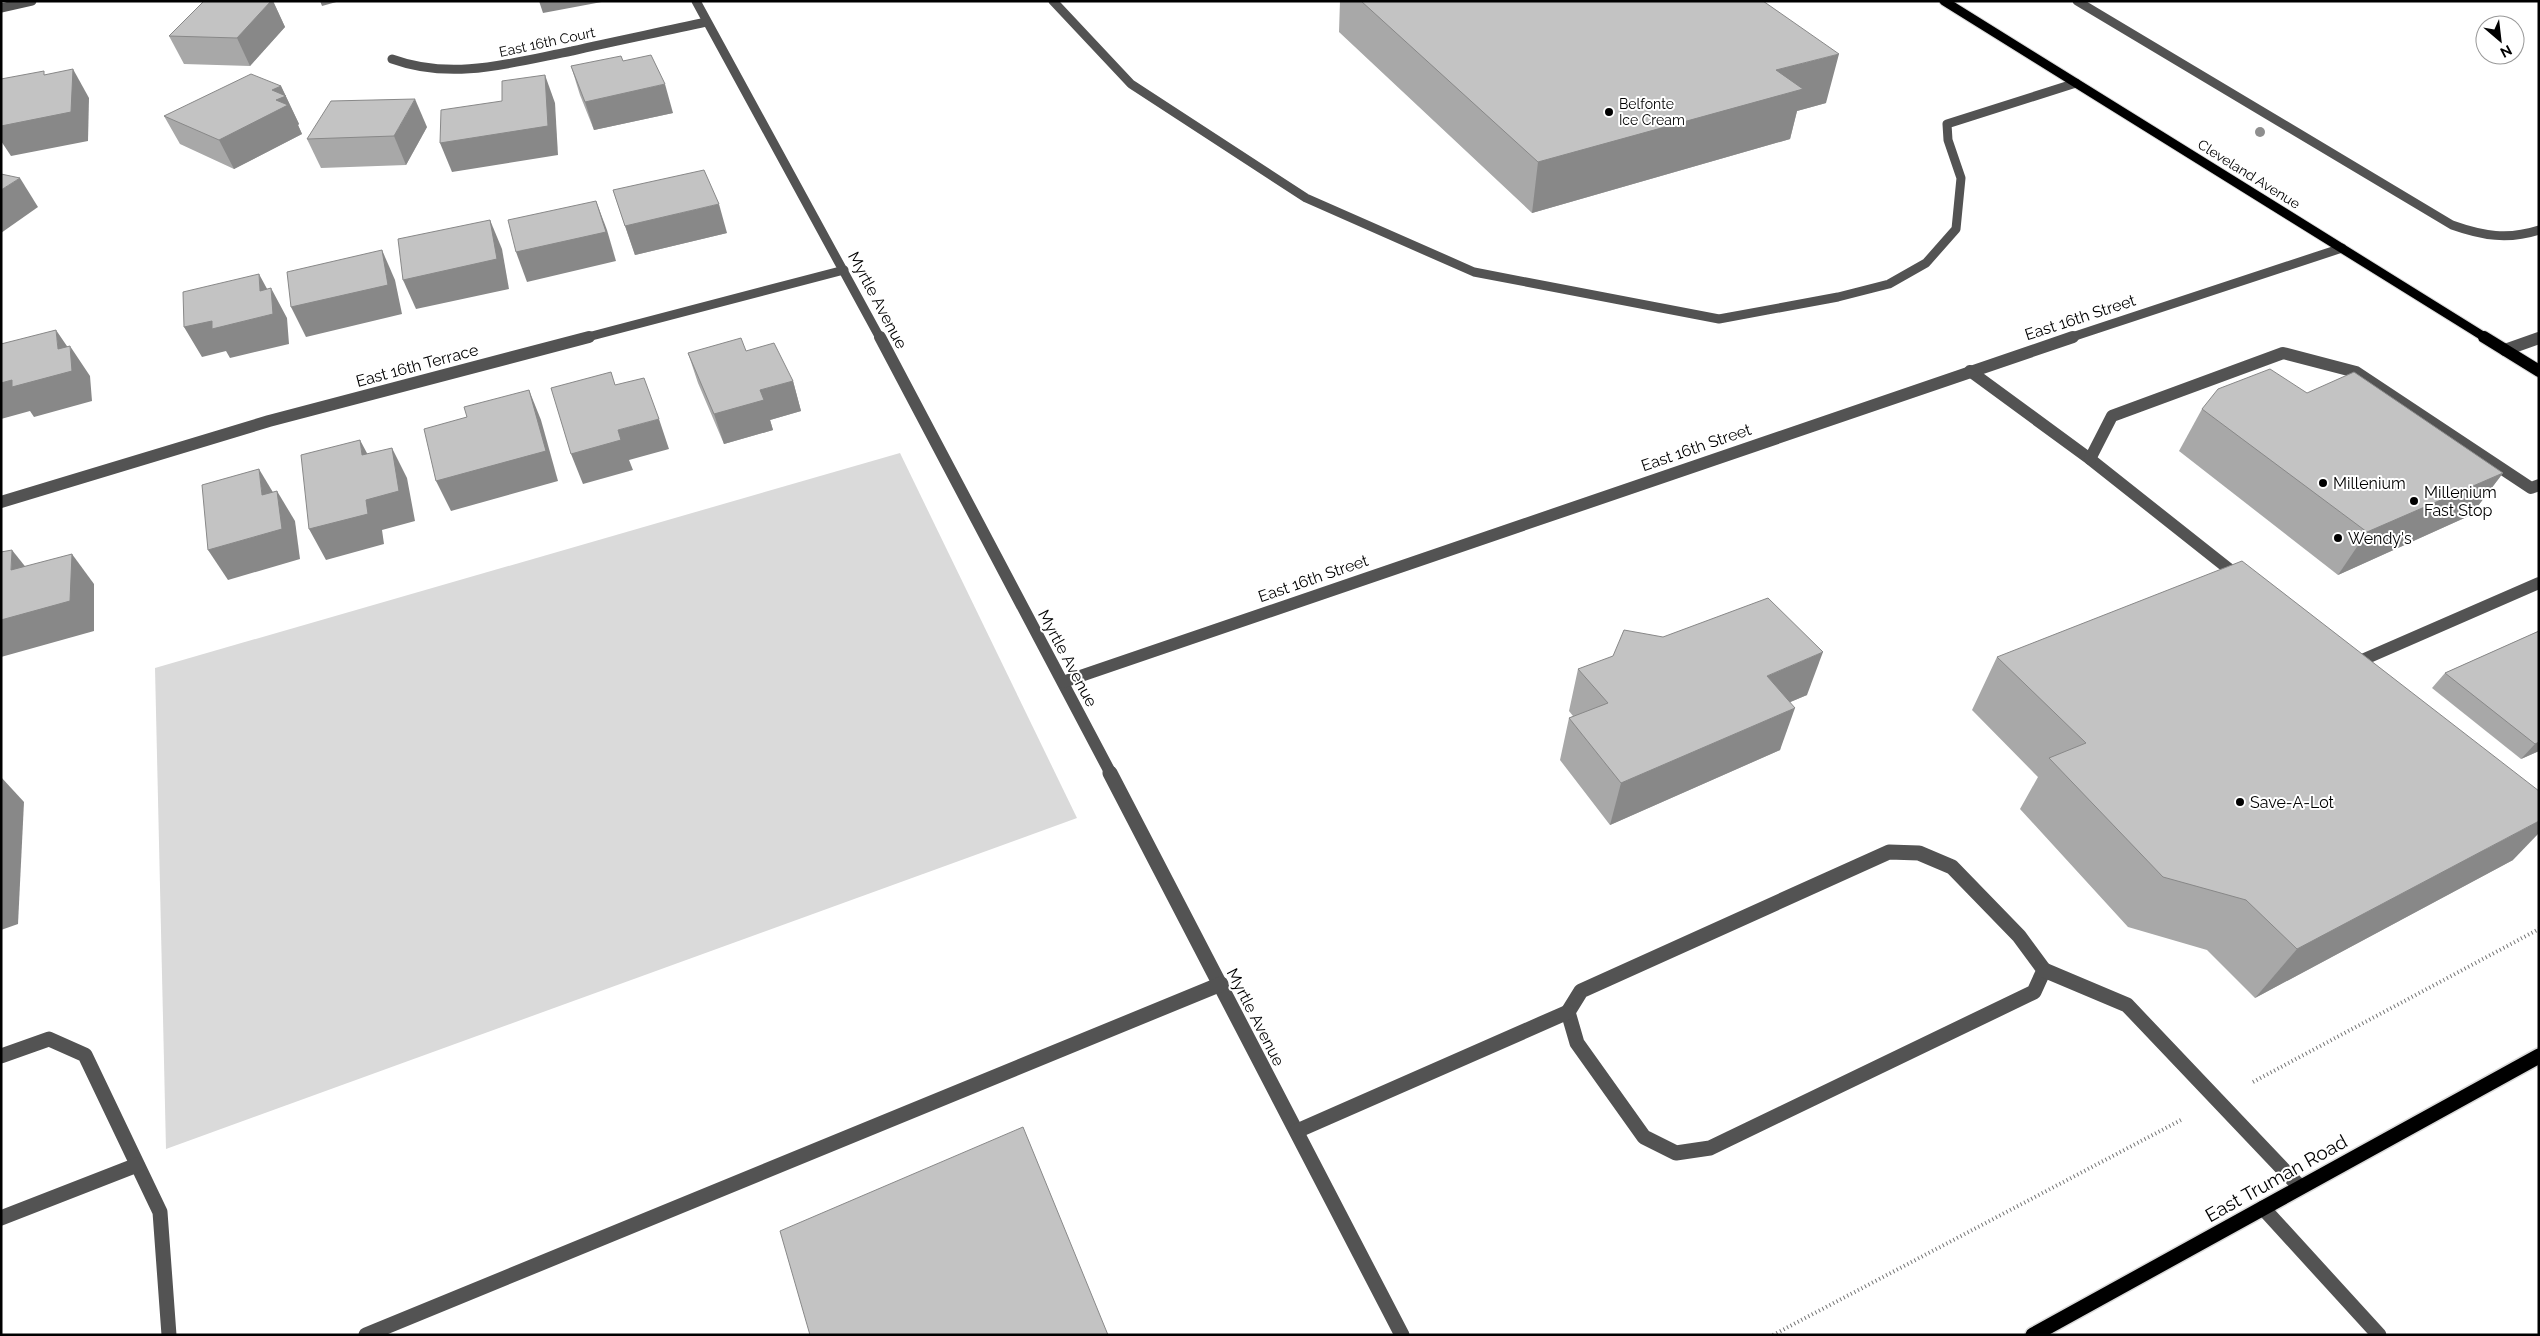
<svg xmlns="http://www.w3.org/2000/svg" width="2540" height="1336" viewBox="0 0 2540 1336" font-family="Raleway,sans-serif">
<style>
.green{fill:#dadada}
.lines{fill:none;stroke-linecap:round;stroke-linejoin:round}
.major-far2-casing{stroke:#dbdbdb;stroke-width:11}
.major-far1-casing{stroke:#dbdbdb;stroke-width:14}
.major-casing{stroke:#dbdbdb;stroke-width:18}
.path{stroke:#757575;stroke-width:4;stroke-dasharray:1 3;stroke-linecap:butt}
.minor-far2{stroke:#535353;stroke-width:9}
.minor-far1{stroke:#535353;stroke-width:12}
.minor{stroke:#535353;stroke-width:15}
.major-far2{stroke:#000;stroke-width:9}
.major-far1{stroke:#000;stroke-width:12}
.major{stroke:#000;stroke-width:15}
.tree{fill:#8e8e8e}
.wall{fill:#a8a8a8}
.shaded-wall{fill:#888}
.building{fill:#c3c3c3;stroke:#888}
.poi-dot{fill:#000;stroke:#fff;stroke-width:2}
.labels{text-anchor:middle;stroke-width:4;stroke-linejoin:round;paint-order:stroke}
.far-street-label{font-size:14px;fill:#000;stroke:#fff}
.far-poi-label{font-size:14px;fill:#000;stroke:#fff;text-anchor:start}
.street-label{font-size:16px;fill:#000;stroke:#fff}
.poi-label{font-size:16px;fill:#000;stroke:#fff;text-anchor:start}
.near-street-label{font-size:19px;fill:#000;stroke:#fff}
</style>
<rect width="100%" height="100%" fill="#fff"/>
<!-- green -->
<path class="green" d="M900 453 1077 818 166 1149 155 668Z"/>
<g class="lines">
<defs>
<path id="major-far2" d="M1944 1 2486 338"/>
<path id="major-far1" d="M2484 337 2539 371"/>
<path id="major" d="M2033 1335 2539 1056"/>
</defs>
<!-- major-far2 casing -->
<use href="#major-far2" class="major-far2-casing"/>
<!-- major-far1 casing -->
<use href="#major-far1" class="major-far1-casing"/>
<!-- major casing -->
<use href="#major" class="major-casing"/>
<!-- path -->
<g class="path">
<path d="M2253 1082 2539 929"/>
<path d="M1773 1335 2183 1119"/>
</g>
<!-- minor-far2 -->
<g class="minor-far2">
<path d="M696 1 880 338"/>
<path d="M1053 1 1131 84 1306 198 1474 272 1719 319 1838 297 1889 284 1926 263 1956 229 1961 178 1948 140 1947 124 2076 83"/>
<path d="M2077 1 2452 225C2483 236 2508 240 2539 230"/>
<path d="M1 8 32 1"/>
<path d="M392 59C452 81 511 63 572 51 616 41 661 32 706 22"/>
<path d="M584 338 844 270"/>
<path d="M2069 338 2342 248"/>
</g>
<!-- minor-far1 -->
<g class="minor-far1">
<path d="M880 337 1111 774"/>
<path d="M2505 350 2539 338"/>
<path d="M1970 371 2090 459 2239 577"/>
<path d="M2090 459 2112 416 2283 353 2356 372 2531 488 2539 485"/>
<path d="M1 502 269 421 589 337"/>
<path d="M2353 664 2539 583"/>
<path d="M1063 682 2073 337"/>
</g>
<!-- minor -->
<g class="minor">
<path d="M1110 773 1402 1335"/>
<path d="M1889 852 1919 853 1952 867 2019 936 2044 970 2034 992 1710 1148 1676 1153 1644 1137 1577 1043 1568 1012 1581 991Z"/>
<path d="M2044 970 2127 1005 2300 1187"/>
<path d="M1 1056 49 1039 85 1055 160 1212 169 1335"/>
<path d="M1297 1131 1568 1012"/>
<path d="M2263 1208 2379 1335"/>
<path d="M1 1218 137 1165"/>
<path d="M366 1335 1221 984"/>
</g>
<!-- major-far2 -->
<use href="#major-far2" class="major-far2"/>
<!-- major-far1 -->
<use href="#major-far1" class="major-far1"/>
<!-- major -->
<use href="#major" class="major"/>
</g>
<!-- trees -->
<circle class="tree" cx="2260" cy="132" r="5"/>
<!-- wall -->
<g class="wall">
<path d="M204 1H273L285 27 250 66 184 64 169 36Z"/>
<path d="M1340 1H1763L1826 103 1797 111 1790 139 1532 213 1339 32Z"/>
<path d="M623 61 673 113 594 130 580 95 571 66Z"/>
<path d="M281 86 299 124 298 125 302 134 234 169 180 144 164 116Z"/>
<path d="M427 127 406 165 321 168 307 139Z"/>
<path d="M613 190 727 233 635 255Z"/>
<path d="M746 351 793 381 801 411 770 420 773 430 724 444 698 383 688 353Z"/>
<path d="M2307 393 2503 473 2471 515 2338 575 2179 451 2202 409Z"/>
<path d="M2539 631V751L2521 759 2432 688 2445 673Z"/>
<path d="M1997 657 2513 860 2255 998 2207 950 2128 927 2020 809 2038 777 1972 710Z"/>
<path d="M1578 669 1807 695 1790 702 1780 750 1610 825 1560 760 1569 718 1573 716 1569 711Z"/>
</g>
<!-- shaded-wall -->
<g class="shaded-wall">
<path d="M271 1H273L285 27 250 66 237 38Z"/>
<path d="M320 1H340L322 6Z"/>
<path d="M539 1H607L543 13Z"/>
<path d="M1839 54 1826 103 1797 111 1790 139 1532 213 1538 162 1776 70Z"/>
<path d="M73 69 89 98 88 141 11 156 1 141V126Z"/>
<path d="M545 75 555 103 558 155 452 172 440 143Z"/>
<path d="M665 84 673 113 594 130 585 102Z"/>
<path d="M281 86 299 124 298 125 302 134 234 169 219 140 272 90Z"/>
<path d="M415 99 427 127 406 165 394 136Z"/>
<path d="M20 178 38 207 1 233V190Z"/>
<path d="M596 201 607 230 616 261 527 282 516 252Z"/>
<path d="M719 204 727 233 635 255 625 226Z"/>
<path d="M490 220 502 249 509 289 416 309 403 280Z"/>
<path d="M382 250 395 280 402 314 306 337 291 307Z"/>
<path d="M259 274 272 298 271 288 287 318 289 344 230 358 226 351 202 357 184 327 260 291Z"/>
<path d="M56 330 71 352 70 346 90 376 92 401 34 417 30 411 1 419V383L58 349Z"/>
<path d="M793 381 801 411 770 420 773 430 724 444 714 414 760 390Z"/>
<path d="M529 390 541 420 558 481 451 511 436 481Z"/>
<path d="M659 419 669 449 629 460 633 470 583 484 571 454 618 430Z"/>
<path d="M360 440 376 470 362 455Z"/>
<path d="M392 448 407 478 415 521 382 530 384 544 326 560 309 529 366 500Z"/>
<path d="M259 469 277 499 262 495Z"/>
<path d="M2503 473 2471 515 2338 575 2367 532Z"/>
<path d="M277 491 295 521 300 559 228 580 208 550Z"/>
<path d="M12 550 36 580 11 570Z"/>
<path d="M72 554 94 584V631L1 657V620Z"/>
<path d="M1823 652 1807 695 1753 718 1767 676Z"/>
<path d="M1795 708 1780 750 1610 825 1621 783Z"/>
<path d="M2539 742V751L2521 759 2535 744Z"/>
<path d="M1 777 24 802 18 924 1 930Z"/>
<path d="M2539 821V833L2513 860 2255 998 2297 949Z"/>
</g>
<!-- building -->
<g class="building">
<path d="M204 1H271L237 38 169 36Z"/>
<path d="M1361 1H1763L1839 54 1776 70 1803 89 1538 162Z"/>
<path d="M651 55 665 84 585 102 571 66 621 56 623 61Z"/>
<path d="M73 69 71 112 1 126V79L44 71V75Z"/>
<path d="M251 74 281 86 272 90 286 96 276 100 288 105 219 140 164 116Z"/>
<path d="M545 75 548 126 440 143 441 110 502 101V81Z"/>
<path d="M415 99 394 136 307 139 331 101Z"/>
<path d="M704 170 719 204 625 226 613 190Z"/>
<path d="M1 174 20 178 1 190Z"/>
<path d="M596 201 606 232 516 252 508 220Z"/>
<path d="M490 220 497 259 403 280 398 239Z"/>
<path d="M382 250 388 285 291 307 287 272Z"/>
<path d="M259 274 260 291 271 288 273 314 212 329V321L184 327 183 292Z"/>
<path d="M56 330 58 349 70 346 72 371 12 387V380L1 383V344Z"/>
<path d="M741 338 746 351 774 343 793 381 760 390 764 400 714 414 688 353Z"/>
<path d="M2270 369 2307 393 2354 372 2503 473 2367 532 2202 409 2218 389Z"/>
<path d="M611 372 615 385 644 378 659 419 618 430 621 440 571 454 551 388Z"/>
<path d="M529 390 546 451 436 481 424 429 467 417 464 407Z"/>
<path d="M360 440 362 455 392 448 399 491 366 500 368 514 309 529 301 455Z"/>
<path d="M259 469 262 495 277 491 282 529 208 550 202 485Z"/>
<path d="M12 550 11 570 72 554 70 601 1 620V552Z"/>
<path d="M2242 561 2539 791V821L2297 949 2246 900 2163 877 2049 758 2086 743 1997 657Z"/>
<path d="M1768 598 1823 652 1767 676 1795 708 1621 783 1569 718 1608 703 1578 669 1613 656 1624 630 1663 637Z"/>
<path d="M2539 631V742L2535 744 2445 673Z"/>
<path d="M1023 1127 1108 1335H810L780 1231Z"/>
</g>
<!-- markers -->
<g class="poi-dot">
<circle cx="1609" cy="112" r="5"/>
<circle cx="2323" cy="483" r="5"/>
<circle cx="2414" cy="501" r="5"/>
<circle cx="2338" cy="538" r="5"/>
<circle cx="2240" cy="802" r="5"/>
</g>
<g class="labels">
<!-- far-street labels -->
<g class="far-street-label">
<text transform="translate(547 42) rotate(-12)" y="5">East 16th Court</text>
<text transform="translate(2249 174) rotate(32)" y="5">Cleveland Avenue</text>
</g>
<!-- far-poi labels -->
<g class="far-poi-label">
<text x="1619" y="109">Belfonte<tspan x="1619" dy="16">Ice Cream</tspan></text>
</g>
<!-- street labels -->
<g class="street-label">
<text transform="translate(878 300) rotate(62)" y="6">Myrtle Avenue</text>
<text transform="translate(2080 317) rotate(-18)" y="6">East 16th Street</text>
<text transform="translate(417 365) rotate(-15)" y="6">East 16th Terrace</text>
<text transform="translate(1696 447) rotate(-19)" y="6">East 16th Street</text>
<text transform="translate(1313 578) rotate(-19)" y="6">East 16th Street</text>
<text transform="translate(1068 658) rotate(62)" y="6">Myrtle Avenue</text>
<text transform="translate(1256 1017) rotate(63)" y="6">Myrtle Avenue</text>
</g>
<!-- poi labels -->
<g class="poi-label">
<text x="2333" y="489">Millenium</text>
<text x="2424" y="498">Millenium<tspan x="2424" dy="18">Fast Stop</tspan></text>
<text x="2348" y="544">Wendy's</text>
<text x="2250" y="808">Save-A-Lot</text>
</g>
<!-- near-street labels -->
<g class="near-street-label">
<text transform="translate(2276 1178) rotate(-29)" y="7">East Truman Road</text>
</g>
</g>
<!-- border -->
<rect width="2540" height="1336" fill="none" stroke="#000000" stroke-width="5"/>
<!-- north arrow -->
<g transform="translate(2500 40) rotate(152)"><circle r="24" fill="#ffffff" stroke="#999999"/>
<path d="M0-4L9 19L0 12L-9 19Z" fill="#000000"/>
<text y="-8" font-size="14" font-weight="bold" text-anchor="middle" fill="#000000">N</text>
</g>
</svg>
